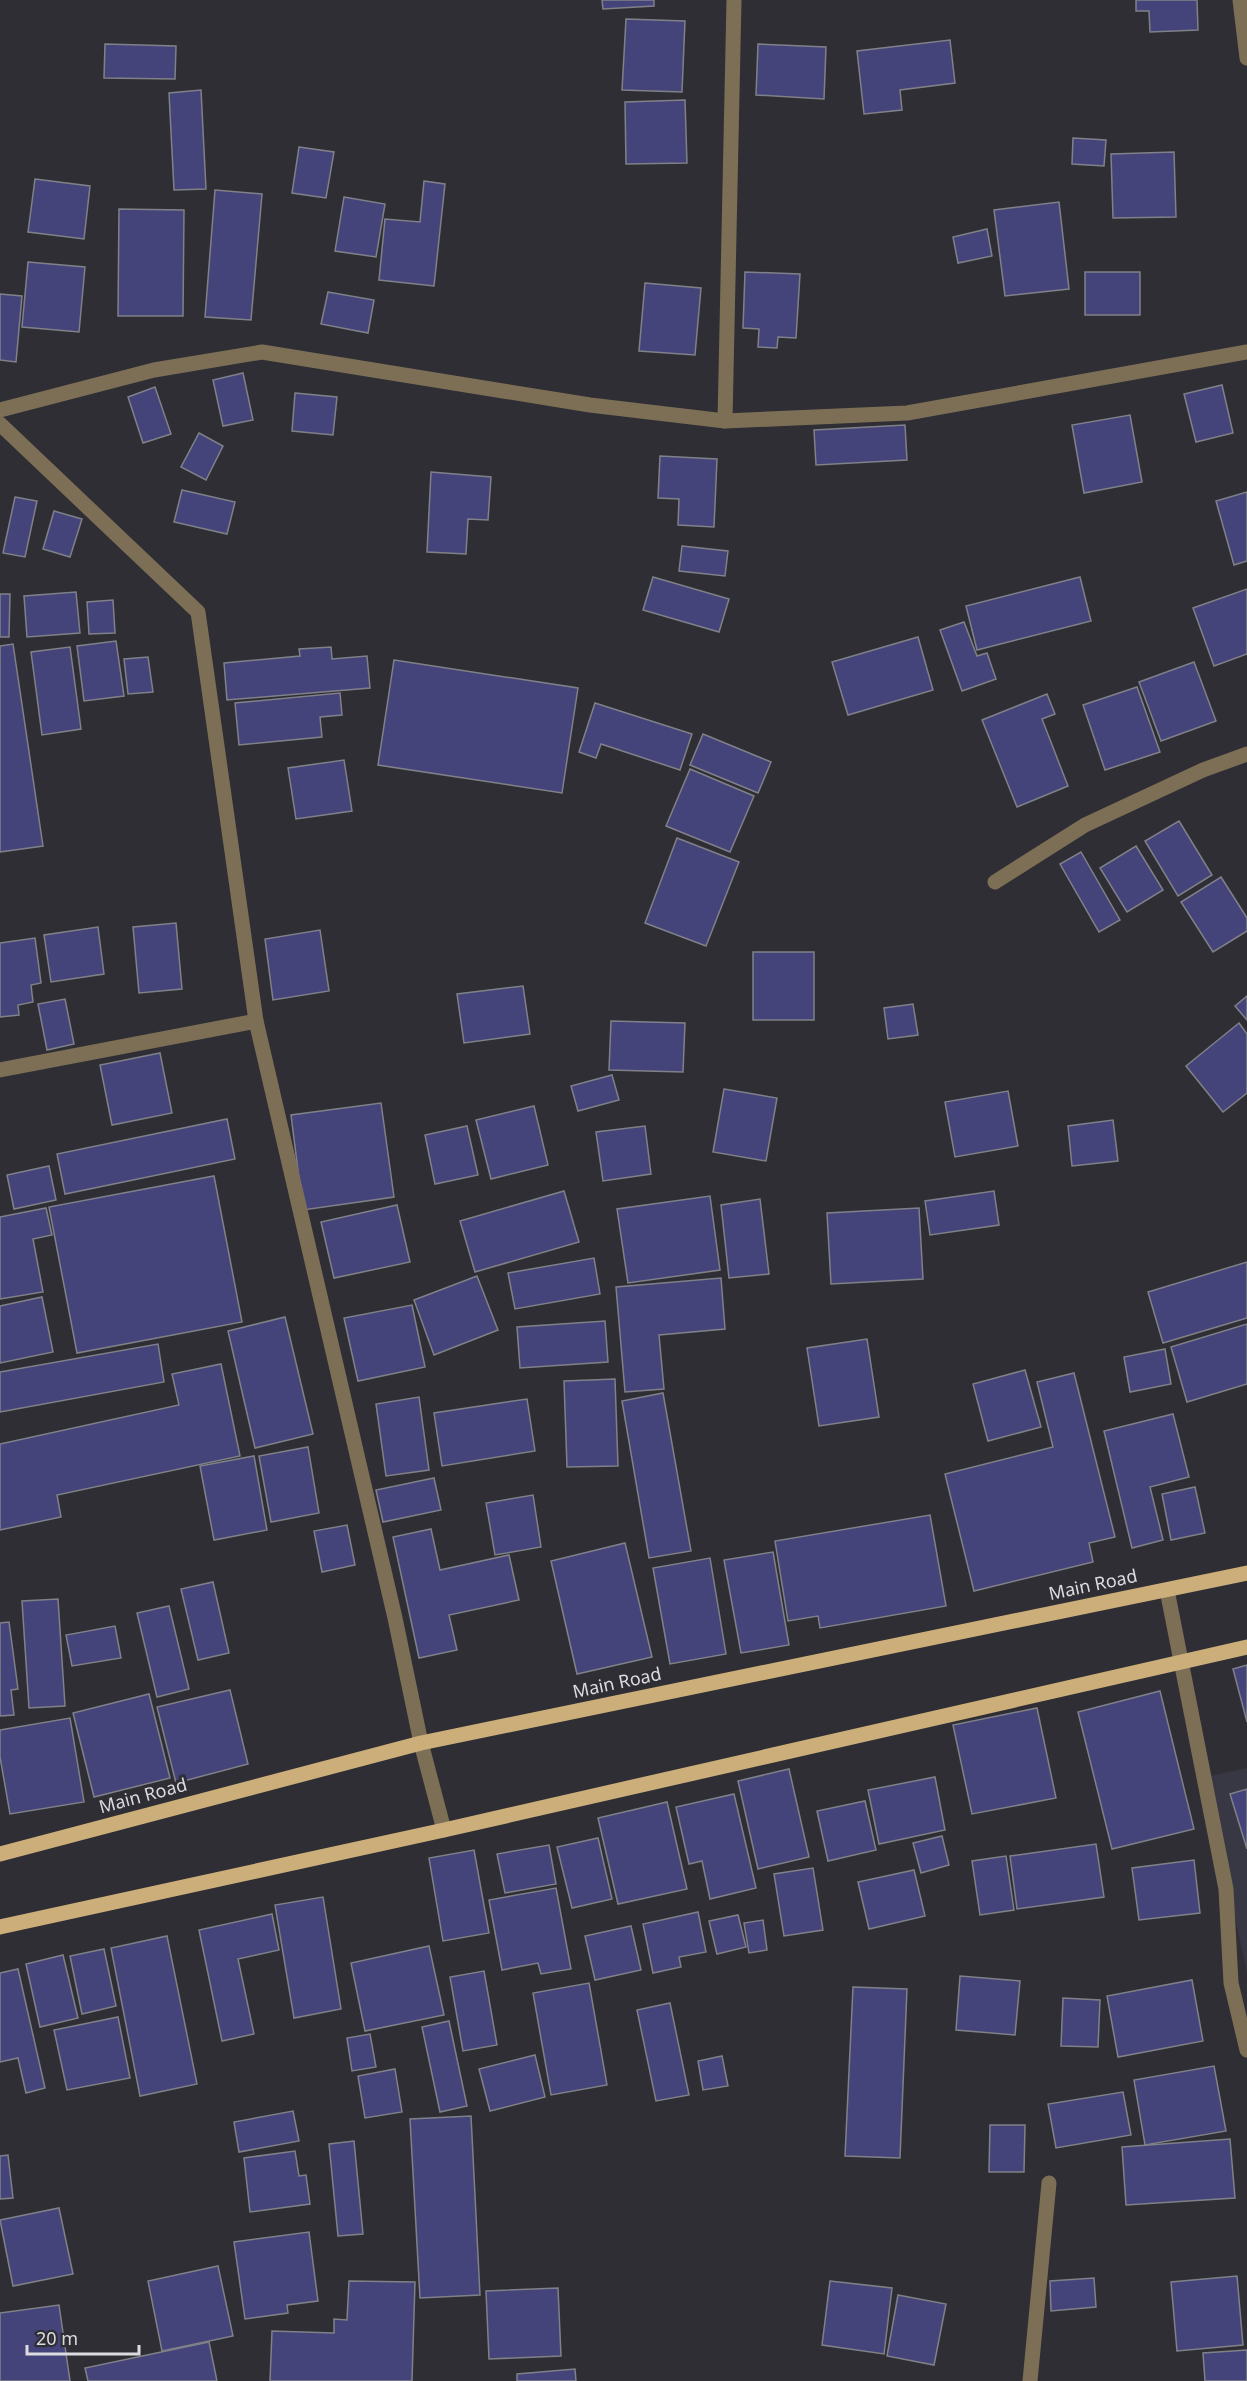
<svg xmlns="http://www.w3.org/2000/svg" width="1247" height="2381" viewBox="0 0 1247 2381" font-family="'Noto Sans',sans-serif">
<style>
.built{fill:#373843}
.building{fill:#44447a;stroke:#808188;stroke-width:1.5}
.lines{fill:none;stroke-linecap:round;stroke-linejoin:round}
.minor{stroke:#7d6f56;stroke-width:15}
.major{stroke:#cbae79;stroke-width:15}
.labels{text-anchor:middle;stroke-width:6;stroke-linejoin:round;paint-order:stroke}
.street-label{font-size:18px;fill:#dcdce0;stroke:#2e2e34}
</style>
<rect width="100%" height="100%" fill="#2e2e34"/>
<!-- built -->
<path class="built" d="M1247 1768V1973L1205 1777Z"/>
<!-- building -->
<g class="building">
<path d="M602 0H654V6L603 9Z"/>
<path d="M1136 0H1197L1198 30 1150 32 1149 11H1136Z"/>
<path d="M626 19 685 21 682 92 622 90Z"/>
<path d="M950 40 955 83 900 90 902 110 864 114 857 51Z"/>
<path d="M105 44 176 46 175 79 104 78Z"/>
<path d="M758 44 826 47 824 99 756 95Z"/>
<path d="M201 90 206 189 174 190 169 93Z"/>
<path d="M685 100 687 163 626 164 625 102Z"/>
<path d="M1073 138 1106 140 1104 166 1072 164Z"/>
<path d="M299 147 334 152 326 198 292 193Z"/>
<path d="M1174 152 1176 217 1113 218 1111 154Z"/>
<path d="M35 179 90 186 84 239 28 232Z"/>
<path d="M424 181 445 184 434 286 379 280 385 219 420 222Z"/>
<path d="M215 190 262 194 251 320 205 317Z"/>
<path d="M344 197 385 204 376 257 335 251Z"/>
<path d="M1059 202 1069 289 1005 296 994 210Z"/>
<path d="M119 209 184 210 183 316H118Z"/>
<path d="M987 229 992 256 958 263 953 237Z"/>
<path d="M28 262 85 267 79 332 22 327Z"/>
<path d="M745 272 800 274 796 338 778 337 777 348 758 347 759 329 743 328Z"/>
<rect x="1085" y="272" width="55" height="43"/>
<path d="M645 283 701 288 695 355 639 351Z"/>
<path d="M328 292 374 300 368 333 321 324Z"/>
<path d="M0 294 22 296 16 362 0 360Z"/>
<path d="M243 373 253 420 223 426 213 380Z"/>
<path d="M1222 385 1233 433 1196 442 1184 394Z"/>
<path d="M155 387 171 434 143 443 128 397Z"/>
<path d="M295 393 337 397 333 435 292 431Z"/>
<path d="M1130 415 1142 482 1084 493 1072 425Z"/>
<path d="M905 425 907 460 816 465 814 430Z"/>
<path d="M199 433 223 446 206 480 181 467Z"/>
<path d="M660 456 717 459 714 527 678 525 679 499 658 498Z"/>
<path d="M431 472 491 477 488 520 468 519 466 554 427 552Z"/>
<path d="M182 490 235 502 227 534 174 522Z"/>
<path d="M1247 492V561L1234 565 1216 501Z"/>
<path d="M15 497 37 501 25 557 3 553Z"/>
<path d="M54 511 82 519 70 557 43 549Z"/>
<path d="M682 546 728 551 725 576 679 571Z"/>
<path d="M653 577 729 599 719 632 643 610Z"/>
<path d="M1080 577 1091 621 977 650 966 606Z"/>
<path d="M1247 589V654L1214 666 1193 608Z"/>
<path d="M76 592 80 633 27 637 24 596Z"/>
<path d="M0 594H10L9 637H0Z"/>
<path d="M113 600 115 633 89 634 87 602Z"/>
<path d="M964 622 977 656 987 653 996 679 962 691 940 630Z"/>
<path d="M918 637 933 690 848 715 832 662Z"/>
<path d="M116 641 124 696 84 701 77 646Z"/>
<path d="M13 644 43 846 0 852V646Z"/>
<path d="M70 647 81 729 42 735 31 652Z"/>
<path d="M331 647 332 659 367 656 370 688 227 700 224 663 300 656 299 649Z"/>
<path d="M148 657 153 692 128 694 124 659Z"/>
<path d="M394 660 578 688 562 793 378 765Z"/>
<path d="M1194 662 1216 721 1161 741 1139 682Z"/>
<path d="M1137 687 1160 752 1105 770 1083 705Z"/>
<path d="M340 693 342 715 320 717 322 737 239 745 235 703Z"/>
<path d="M1047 694 1055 714 1042 719 1068 786 1017 807 982 720Z"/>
<path d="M595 703 692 734 680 770 601 744 596 758 579 752Z"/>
<path d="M703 734 771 762 758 793 690 765Z"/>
<path d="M344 760 352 811 296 819 288 768Z"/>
<path d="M690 769 754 796 730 852 666 826Z"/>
<path d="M1179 821 1212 875 1178 896 1145 841Z"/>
<path d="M677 838 739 862 706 946 645 923Z"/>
<path d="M1136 846 1163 890 1127 912 1100 868Z"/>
<path d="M1081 852 1120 920 1099 932 1060 864Z"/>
<path d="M1221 877 1247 918V931L1213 952 1181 902Z"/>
<path d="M176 923 182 989 139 993 133 927Z"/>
<path d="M98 927 104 974 51 982 44 935Z"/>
<path d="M320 930 329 991 273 1000 265 939Z"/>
<path d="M35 938 41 983 31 985 33 1002 18 1005 19 1015 0 1017V943Z"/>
<rect x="753" y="952" width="61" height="68"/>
<path d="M523 986 530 1034 464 1043 457 994Z"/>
<path d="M1247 996V1020L1235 1006Z"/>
<path d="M65 999 74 1044 47 1050 38 1004Z"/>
<path d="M913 1004 918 1035 888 1039 884 1008Z"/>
<path d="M611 1021 685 1023 683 1072 609 1070Z"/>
<path d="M1239 1023 1247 1034V1093L1223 1112 1186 1066Z"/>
<path d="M160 1053 172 1113 112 1125 100 1065Z"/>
<path d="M612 1075 619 1100 578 1111 571 1086Z"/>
<path d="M724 1089 777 1098 766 1161 713 1152Z"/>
<path d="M1008 1091 1018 1146 955 1157 945 1102Z"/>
<path d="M381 1103 394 1197 303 1210 291 1115Z"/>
<path d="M534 1106 548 1165 491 1179 476 1120Z"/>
<path d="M227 1119 235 1159 65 1194 57 1154Z"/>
<path d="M1113 1120 1118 1161 1072 1166 1068 1126Z"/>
<path d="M467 1126 478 1175 435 1184 425 1135Z"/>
<path d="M645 1126 651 1174 603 1181 596 1132Z"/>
<path d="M49 1166 56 1200 14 1209 7 1175Z"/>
<path d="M214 1176 242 1322 77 1353 49 1207Z"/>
<path d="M564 1191 579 1242 475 1272 460 1221Z"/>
<path d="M994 1191 999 1225 930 1235 925 1201Z"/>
<path d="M710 1196 720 1270 628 1283 617 1209Z"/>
<path d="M760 1199 769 1274 729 1278 721 1205Z"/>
<path d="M397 1205 410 1262 334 1278 321 1222Z"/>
<path d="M46 1208 52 1235 33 1239 43 1292 0 1299V1217Z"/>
<path d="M919 1208 923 1279 831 1284 827 1213Z"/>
<path d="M594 1258 600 1294 515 1309 508 1273Z"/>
<path d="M1247 1262V1318L1163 1343 1148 1292Z"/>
<path d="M477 1276 498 1330 434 1355 414 1300Z"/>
<path d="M721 1278 725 1329 659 1335 664 1389 625 1392 616 1287Z"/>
<path d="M42 1297 53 1352 0 1363V1306Z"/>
<path d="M412 1305 425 1367 358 1381 344 1318Z"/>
<path d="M285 1317 313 1434 255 1448 228 1331Z"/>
<path d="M605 1321 608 1362 520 1368 517 1327Z"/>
<path d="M1247 1324V1384L1187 1402 1171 1347Z"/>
<path d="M867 1339 879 1417 819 1426 807 1348Z"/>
<path d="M158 1344 164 1382 0 1412V1372Z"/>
<path d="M1165 1349 1171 1384 1130 1392 1124 1357Z"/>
<path d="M221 1364 240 1456 57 1495 61 1517 0 1530V1444L179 1405 172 1374Z"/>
<path d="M1025 1370 1041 1427 988 1441 973 1384Z"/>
<path d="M1074 1373 1115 1537 1089 1543 1093 1562 974 1591 945 1474 1053 1447 1037 1382Z"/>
<path d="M615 1379 618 1466 567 1467 564 1381Z"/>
<path d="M663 1393 691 1551 649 1558 622 1401Z"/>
<path d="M419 1397 429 1470 386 1476 376 1404Z"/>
<path d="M527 1399 535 1451 442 1466 434 1413Z"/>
<path d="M1173 1414 1189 1477 1150 1487 1163 1540 1132 1548 1104 1431Z"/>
<path d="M308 1447 319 1513 271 1522 259 1456Z"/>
<path d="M254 1456 267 1530 214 1540 200 1466Z"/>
<path d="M434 1478 441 1510 383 1522 376 1490Z"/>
<path d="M1195 1487 1205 1533 1171 1540 1162 1494Z"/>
<path d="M533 1495 541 1547 495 1555 486 1503Z"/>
<path d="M930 1515 946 1606 820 1628 818 1616 788 1621 775 1541Z"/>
<path d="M347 1525 355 1565 322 1572 314 1531Z"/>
<path d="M431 1529 440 1570 509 1555 519 1600 449 1615 457 1650 419 1658 393 1537Z"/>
<path d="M625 1543 652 1657 577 1674 551 1561Z"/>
<path d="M773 1552 789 1645 741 1653 724 1560Z"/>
<path d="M710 1558 726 1654 670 1664 653 1568Z"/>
<path d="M213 1582 229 1653 198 1660 181 1589Z"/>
<path d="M58 1599 65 1706 29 1708 22 1601Z"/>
<path d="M169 1606 189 1689 157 1697 137 1613Z"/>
<path d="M9 1622 18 1689 11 1690 14 1715 0 1716V1623Z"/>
<path d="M115 1626 121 1658 72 1666 66 1635Z"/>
<path d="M1247 1665V1722L1233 1669Z"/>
<path d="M230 1690 248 1764 176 1783 157 1707Z"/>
<path d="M1160 1691 1194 1829 1112 1849 1078 1712Z"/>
<path d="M149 1694 170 1778 94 1797 73 1713Z"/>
<path d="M1037 1708 1056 1798 972 1814 953 1725Z"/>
<path d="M70 1718 84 1802 10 1814 0 1757V1730Z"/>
<path d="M789 1769 809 1857 758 1869 738 1781Z"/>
<path d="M935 1777 945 1830 879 1844 868 1790Z"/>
<path d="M1247 1789V1849L1230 1794Z"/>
<path d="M734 1794 756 1888 710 1899 702 1861 689 1864 676 1807Z"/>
<path d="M865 1801 876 1850 828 1861 817 1811Z"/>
<path d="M667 1802 687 1889 618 1904 598 1818Z"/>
<path d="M942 1836 949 1865 921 1873 913 1843Z"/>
<path d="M598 1838 612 1899 572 1908 557 1847Z"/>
<path d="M1096 1844 1104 1897 1017 1909 1010 1856Z"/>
<path d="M549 1845 556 1884 505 1893 497 1854Z"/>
<path d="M474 1850 489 1933 443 1941 429 1858Z"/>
<path d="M1006 1856 1014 1910 980 1915 972 1861Z"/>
<path d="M1194 1860 1200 1913 1139 1920 1132 1868Z"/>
<path d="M813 1868 823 1930 784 1936 774 1874Z"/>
<path d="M914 1870 925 1916 869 1929 858 1882Z"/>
<path d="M556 1888 571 1969 541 1974 538 1963 502 1970 489 1900Z"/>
<path d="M323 1897 341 2009 294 2018 275 1905Z"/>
<path d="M698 1912 706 1952 679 1957 681 1967 653 1973 643 1924Z"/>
<path d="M272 1914 279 1950 238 1959 254 2034 222 2041 199 1930Z"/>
<path d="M738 1915 746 1947 717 1954 709 1921Z"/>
<path d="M763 1920 767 1950 749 1953 744 1923Z"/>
<path d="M631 1926 641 1970 595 1980 585 1936Z"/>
<path d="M167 1936 197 2084 140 2096 111 1948Z"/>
<path d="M429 1946 444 2015 365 2031 351 1963Z"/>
<path d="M104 1949 116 2006 82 2014 70 1956Z"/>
<path d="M63 1955 78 2018 40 2027 26 1964Z"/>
<path d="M18 1969 45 2088 26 2093 18 2058 0 2062V1973Z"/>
<path d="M484 1971 497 2045 463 2051 450 1977Z"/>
<path d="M960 1976 1020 1981 1015 2035 956 2030Z"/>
<path d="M1192 1980 1203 2041 1118 2057 1107 1996Z"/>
<path d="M589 1983 607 2085 551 2095 533 1993Z"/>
<path d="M853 1987 907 1989 900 2158 845 2156Z"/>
<path d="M1063 1998 1100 2000 1098 2047 1061 2046Z"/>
<path d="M670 2003 689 2095 656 2101 637 2010Z"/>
<path d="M118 2017 130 2078 67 2090 54 2030Z"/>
<path d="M449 2021 467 2106 440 2112 422 2027Z"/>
<path d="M370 2034 376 2067 352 2071 347 2038Z"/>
<path d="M535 2055 545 2097 490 2111 479 2069Z"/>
<path d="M722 2056 728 2086 703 2090 698 2061Z"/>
<path d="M1214 2066 1226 2131 1145 2145 1134 2080Z"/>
<path d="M395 2069 402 2112 365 2118 358 2076Z"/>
<path d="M1123 2092 1131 2135 1056 2148 1048 2104Z"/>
<path d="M293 2111 299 2141 239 2152 234 2122Z"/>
<path d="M471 2116 480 2295 420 2298 410 2119Z"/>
<path d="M990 2125H1025L1024 2172H989Z"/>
<path d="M1230 2139 1235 2198 1126 2205 1122 2147Z"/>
<path d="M354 2141 363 2234 338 2236 329 2144Z"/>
<path d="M295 2151 299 2176 306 2175 310 2204 250 2212 244 2158Z"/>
<path d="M8 2155 13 2198 0 2199V2156Z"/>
<path d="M59 2208 73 2274 13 2286 0 2220Z"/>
<path d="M309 2232 318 2301 287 2305 288 2313 245 2319 234 2242Z"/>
<path d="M218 2266 233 2336 162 2351 148 2281Z"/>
<path d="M1237 2276 1243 2345 1177 2351 1171 2282Z"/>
<path d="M1094 2278 1096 2307 1051 2311 1050 2281Z"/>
<path d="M349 2281 415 2282 412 2381H270L272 2331 334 2333V2319L347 2320Z"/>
<path d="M830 2281 892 2288 884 2354 822 2345Z"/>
<path d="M558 2288 561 2356 489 2359 486 2291Z"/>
<path d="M898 2295 946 2304 934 2365 887 2356Z"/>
<path d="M59 2305 70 2381H0V2313Z"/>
<path d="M209 2342 217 2381H88L85 2368Z"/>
<path d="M1247 2350V2381H1205L1203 2353Z"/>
<path d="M575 2369 576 2381H517V2374Z"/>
</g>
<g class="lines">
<!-- minor -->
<g class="minor">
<path d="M1240 0 1247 58"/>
<path d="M0 410 154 370 262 352 590 405 725 421 907 413 1247 352"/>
<path d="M725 421 734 0"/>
<path d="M0 424 198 612 256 1021 395 1618 421 1743 444 1830"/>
<path d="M995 882 1085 825 1203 770 1247 754"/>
<path d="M0 1070 256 1021"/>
<path d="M1167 1590 1226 1889 1231 1983 1247 2050"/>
<path d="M1030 2381 1049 2183"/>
</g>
<!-- major -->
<g class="major">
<path d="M0 1854 421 1743 1247 1573"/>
<path d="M0 1927 444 1830 1247 1647"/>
</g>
</g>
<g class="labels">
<!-- street labels -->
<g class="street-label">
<text transform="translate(1093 1585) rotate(-12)" y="6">Main Road</text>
<text transform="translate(617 1683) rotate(-12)" y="6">Main Road</text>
<text transform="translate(143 1796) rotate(-15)" y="6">Main Road</text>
</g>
</g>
<!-- scale -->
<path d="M27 2345v9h112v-9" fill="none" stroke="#dcdce0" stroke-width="3"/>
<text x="36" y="2345" font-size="18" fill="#dcdce0" stroke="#2e2e34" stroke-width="4.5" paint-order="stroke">20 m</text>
</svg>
